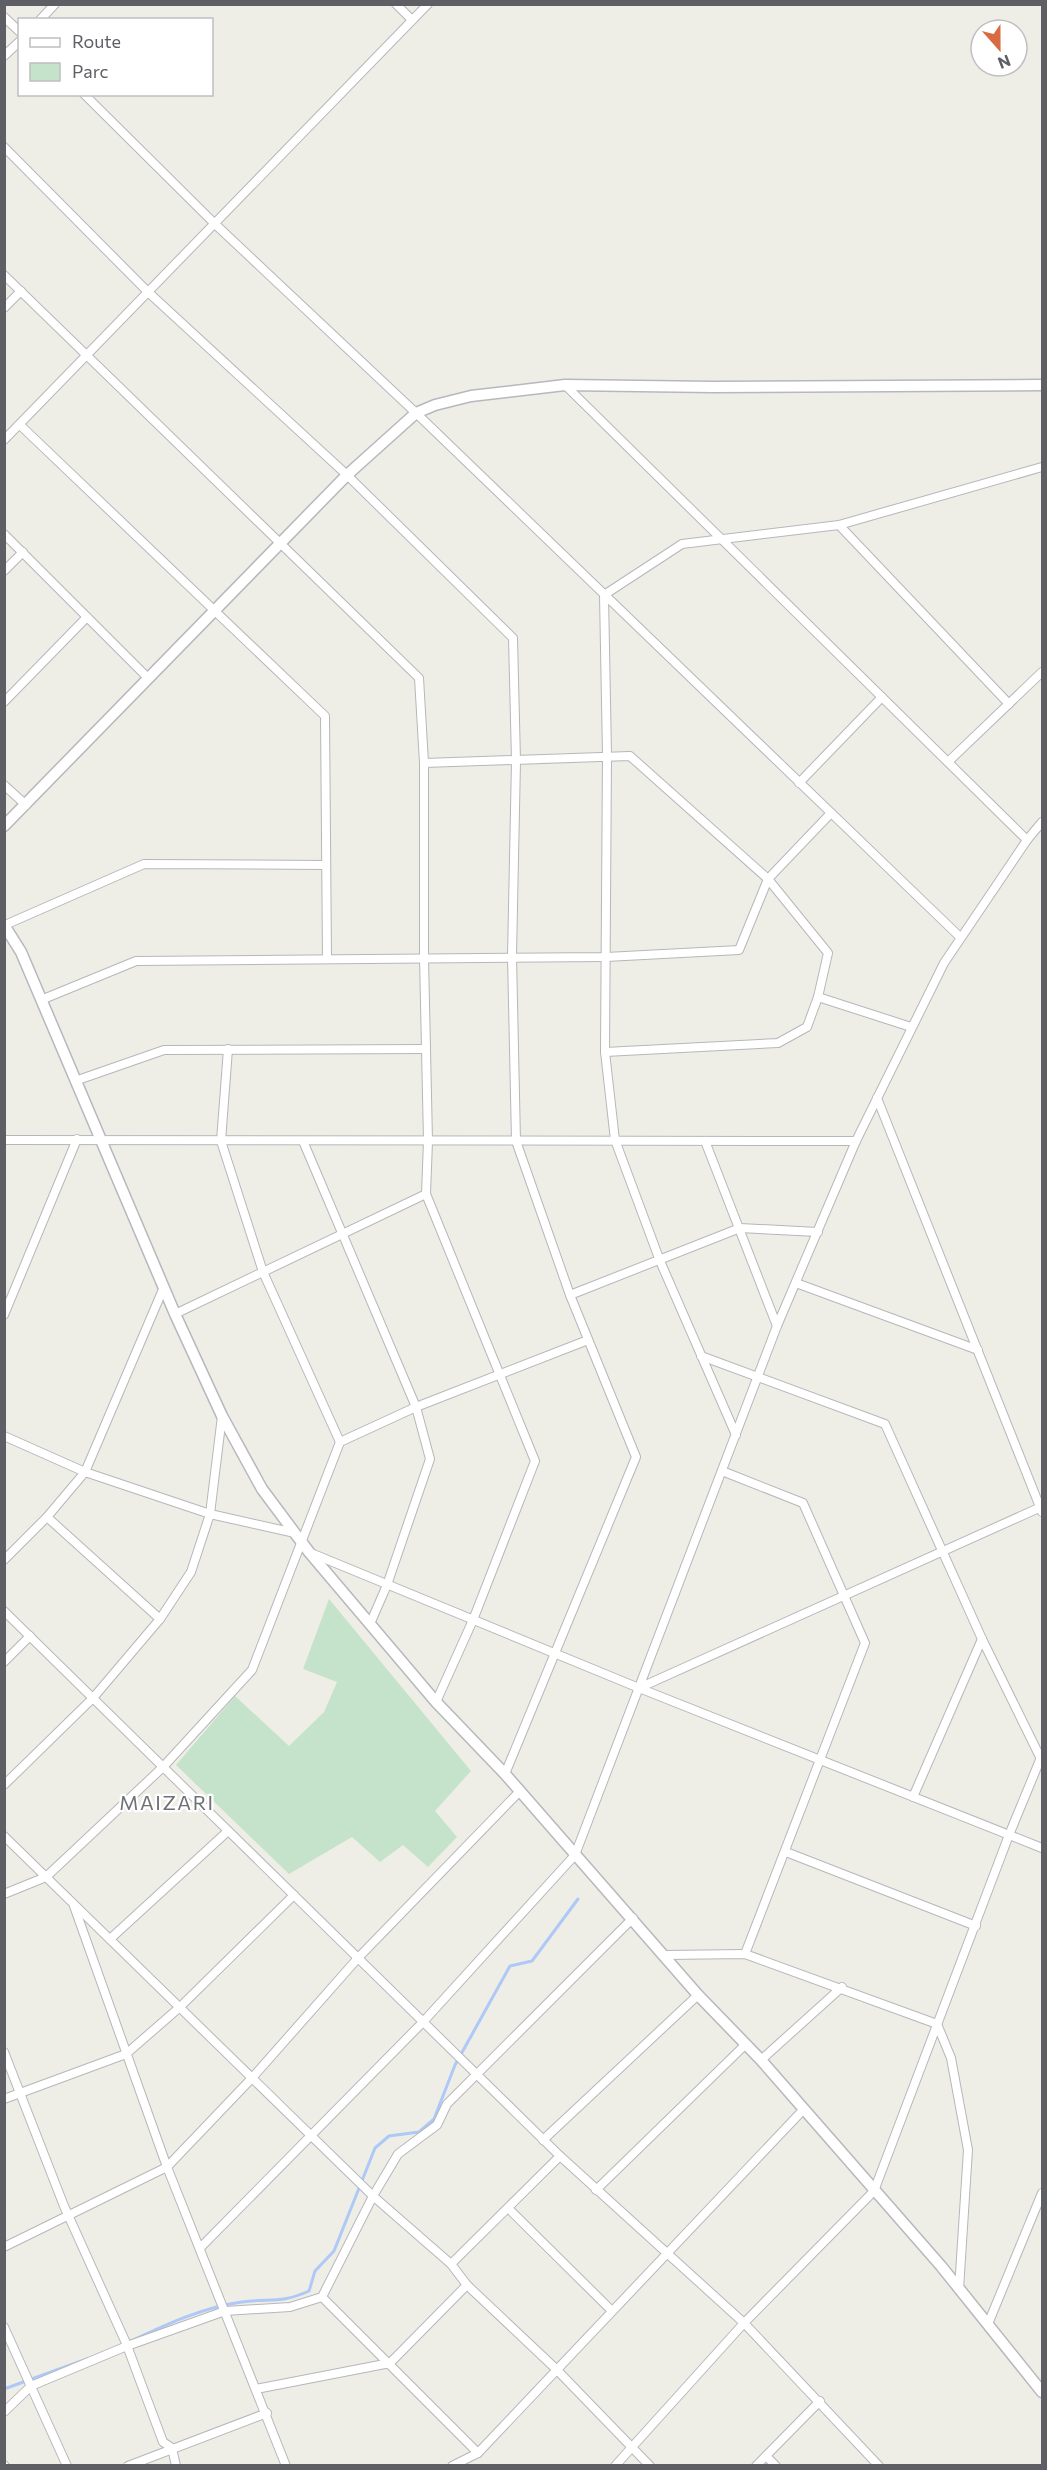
<svg xmlns="http://www.w3.org/2000/svg" width="1047" height="2470" viewBox="0 0 1047 2470" font-family="Commissioner,sans-serif">
<style>
.green{fill:#c5e3cb}
.lines{fill:none;stroke-linecap:round;stroke-linejoin:round}
.stream{stroke:#aec8f7;stroke-width:3}
.minor-casing{stroke:#b6b7bb;stroke-width:10}
.secondary-casing{stroke:#b7b8be;stroke-width:13}
.minor{stroke:#fff;stroke-width:8}
.secondary{stroke:#fff;stroke-width:10}
.labels{text-anchor:middle;stroke-width:4.5;stroke-linejoin:round;paint-order:stroke}
.quarter-label{font-size:20px;letter-spacing:1.5px;fill:#6f7176;stroke:#fff}
</style>
<rect width="100%" height="100%" fill="#eeeee6"/>
<!-- green -->
<path class="green" d="M329 1599 471 1771 435 1811 457 1837 428 1867 403 1845 380 1862 352 1837 289 1874 176 1765 235 1696 289 1746 324 1712 337 1682 303 1669Z"/>
<g class="lines">
<!-- stream -->
<g class="stream">
<path d="M129 2342C165 2325 203 2307 242 2302 271 2298 280 2304 309 2291L315 2271 334 2251 375 2148 389 2136 419 2132 434 2119 455 2065 510 1966 532 1961 578 1899"/>
<path d="M4 2389 87 2359"/>
</g>
<defs>
<g id="minor">
<path d="M396 4 412 20"/>
<path d="M4 17 20 32"/>
<path d="M40 20 55 4"/>
<path d="M4 56 20 41"/>
<path d="M84 94 215 224 416 413 960 937"/>
<path d="M4 147 148 292 347 475 513 638 516 761 512 956 516 1141 570 1295 636 1457 505 1774"/>
<path d="M4 275 419 678 424 763V957L428 1141 426 1194 535 1461 473 1620 436 1702"/>
<path d="M4 308 21 291"/>
<path d="M565 385 1027 840"/>
<path d="M20 425 325 716 327 958"/>
<path d="M4 440 428 4"/>
<path d="M839 525 1009 704"/>
<path d="M4 534 148 678"/>
<path d="M4 571 23 552"/>
<path d="M4 702 87 617"/>
<path d="M948 762 1042 672"/>
<path d="M424 763 630 756 768 879 828 953 818 997 807 1027 778 1043 605 1052"/>
<path d="M799 783 882 697"/>
<path d="M4 785 26 805"/>
<path d="M5 925 144 864 326 865"/>
<path d="M818 997 911 1027"/>
<path d="M41 1000 136 961 606 957 739 950 768 879 831 813"/>
<path d="M75 1081 164 1050 425 1049"/>
<path d="M877 1098 1042 1512"/>
<path d="M4 1140 856 1141"/>
<path d="M303 1141 416 1407 430 1459 387 1585 370 1624"/>
<path d="M705 1141 777 1326"/>
<path d="M796 1283 978 1350"/>
<path d="M570 1295 740 1228 818 1232"/>
<path d="M175 1314 426 1194"/>
<path d="M4 1315 77 1139"/>
<path d="M701 1356 885 1424 982 1639 1042 1761"/>
<path d="M736 1435 660 1261 615 1140 605 1052 607 755 604 595 682 544 839 525 1042 467"/>
<path d="M4 1436 85 1472 210 1514 295 1533"/>
<path d="M340 1442 416 1407 588 1340"/>
<path d="M722 1471 803 1503 865 1643 745 1954"/>
<path d="M47 1517 160 1619"/>
<path d="M311 1553 639 1688 1042 1848"/>
<path d="M4 1560 47 1517 85 1472 164 1287"/>
<path d="M4 1611 560 2156 744 2323 879 2466"/>
<path d="M4 1662 30 1636"/>
<path d="M639 1688 1041 1507"/>
<path d="M4 1785 93 1698 160 1619 191 1572 210 1514 222 1416"/>
<path d="M913 1797 982 1639"/>
<path d="M4 1836 373 2196 451 2264 467 2285 556 2369 650 2466"/>
<path d="M786 1852 976 1926"/>
<path d="M4 1894 46 1877 163 1767 252 1670 340 1442 263 1272 221 1141 228 1049"/>
<path d="M74 1906 167 2167 286 2466"/>
<path d="M110 1939 228 1831"/>
<path d="M665 1955 745 1954 937 2024 951 2058 968 2150 959 2289"/>
<path d="M4 2052 64 2206 126 2343 163 2442 172 2448 176 2466"/>
<path d="M761 2060 842 1987"/>
<path d="M4 2099 126 2054 180 2007 294 1895"/>
<path d="M543 2140 698 1995"/>
<path d="M596 2190 746 2044"/>
<path d="M508 2208 612 2311"/>
<path d="M4 2247 167 2167 252 2078 358 1958 520 1791"/>
<path d="M200 2248 423 2022 575 1855 777 1326 856 1141 944 963 1027 840 1042 822"/>
<path d="M451 2264 560 2156"/>
<path d="M322 2297 478 2453 452 2466"/>
<path d="M988 2324 1042 2193"/>
<path d="M4 2327 67 2466"/>
<path d="M256 2389 390 2363 467 2285"/>
<path d="M4 2412 31 2386 127 2346 225 2311 290 2307 322 2297 373 2196 398 2154 437 2125 447 2104 633 1918"/>
<path d="M478 2453 803 2110"/>
<path d="M766 2456 776 2466"/>
<path d="M4 2465 5 2466"/>
<path d="M128 2466 267 2413"/>
<path d="M615 2466 744 2323 874 2191 1009 1835 1042 1755"/>
<path d="M756 2466 820 2401"/>
</g>
<g id="secondary">
<path d="M4 826 347 475 416 413 435 405 471 396 565 385 713 387 1042 385"/>
<path d="M4 925 21 952 175 1314 222 1416 262 1489 309 1552 436 1702 505 1774 698 1995 761 2060 941 2266 1042 2392"/>
</g>
</defs>
<!-- minor casing -->
<use href="#minor" class="minor-casing"/>
<!-- secondary casing -->
<use href="#secondary" class="secondary-casing"/>
<!-- minor -->
<use href="#minor" class="minor"/>
<!-- secondary -->
<use href="#secondary" class="secondary"/>
</g>
<g class="labels">
<!-- quarter labels -->
<g class="quarter-label">
<text x="167" y="1810">MAIZARI</text>
</g>
</g>
<!-- border -->
<rect width="1047" height="2470" fill="none" stroke="#5d5f65" stroke-width="12"/>
<!-- legend -->
<rect x="18" y="18" width="195" height="78" fill="#ffffff" stroke="#bebfc1" stroke-width="1.5"/>
<rect x="30" y="38" width="30" height="9" fill="#ffffff" stroke="#bebfc1" stroke-width="1.5"/>
<text x="72" y="48" font-size="18" fill="#5d5f65">Route</text>
<rect x="30" y="63" width="30" height="18" fill="#c5e3cb" stroke="#bebfc1" stroke-width="1.5"/>
<text x="72" y="78" font-size="18" fill="#5d5f65">Parc</text>
<!-- north arrow -->
<g transform="translate(999 48) rotate(159)"><circle r="28" fill="#ffffff" stroke="#bebfc1" stroke-width="1.5"/>
<path d="M0-4.5L10 22L0 15L-10 22Z" fill="#d86b42"/>
<text y="-9" font-size="16" font-weight="bold" text-anchor="middle" fill="#5d5f65">N</text>
</g>
</svg>
